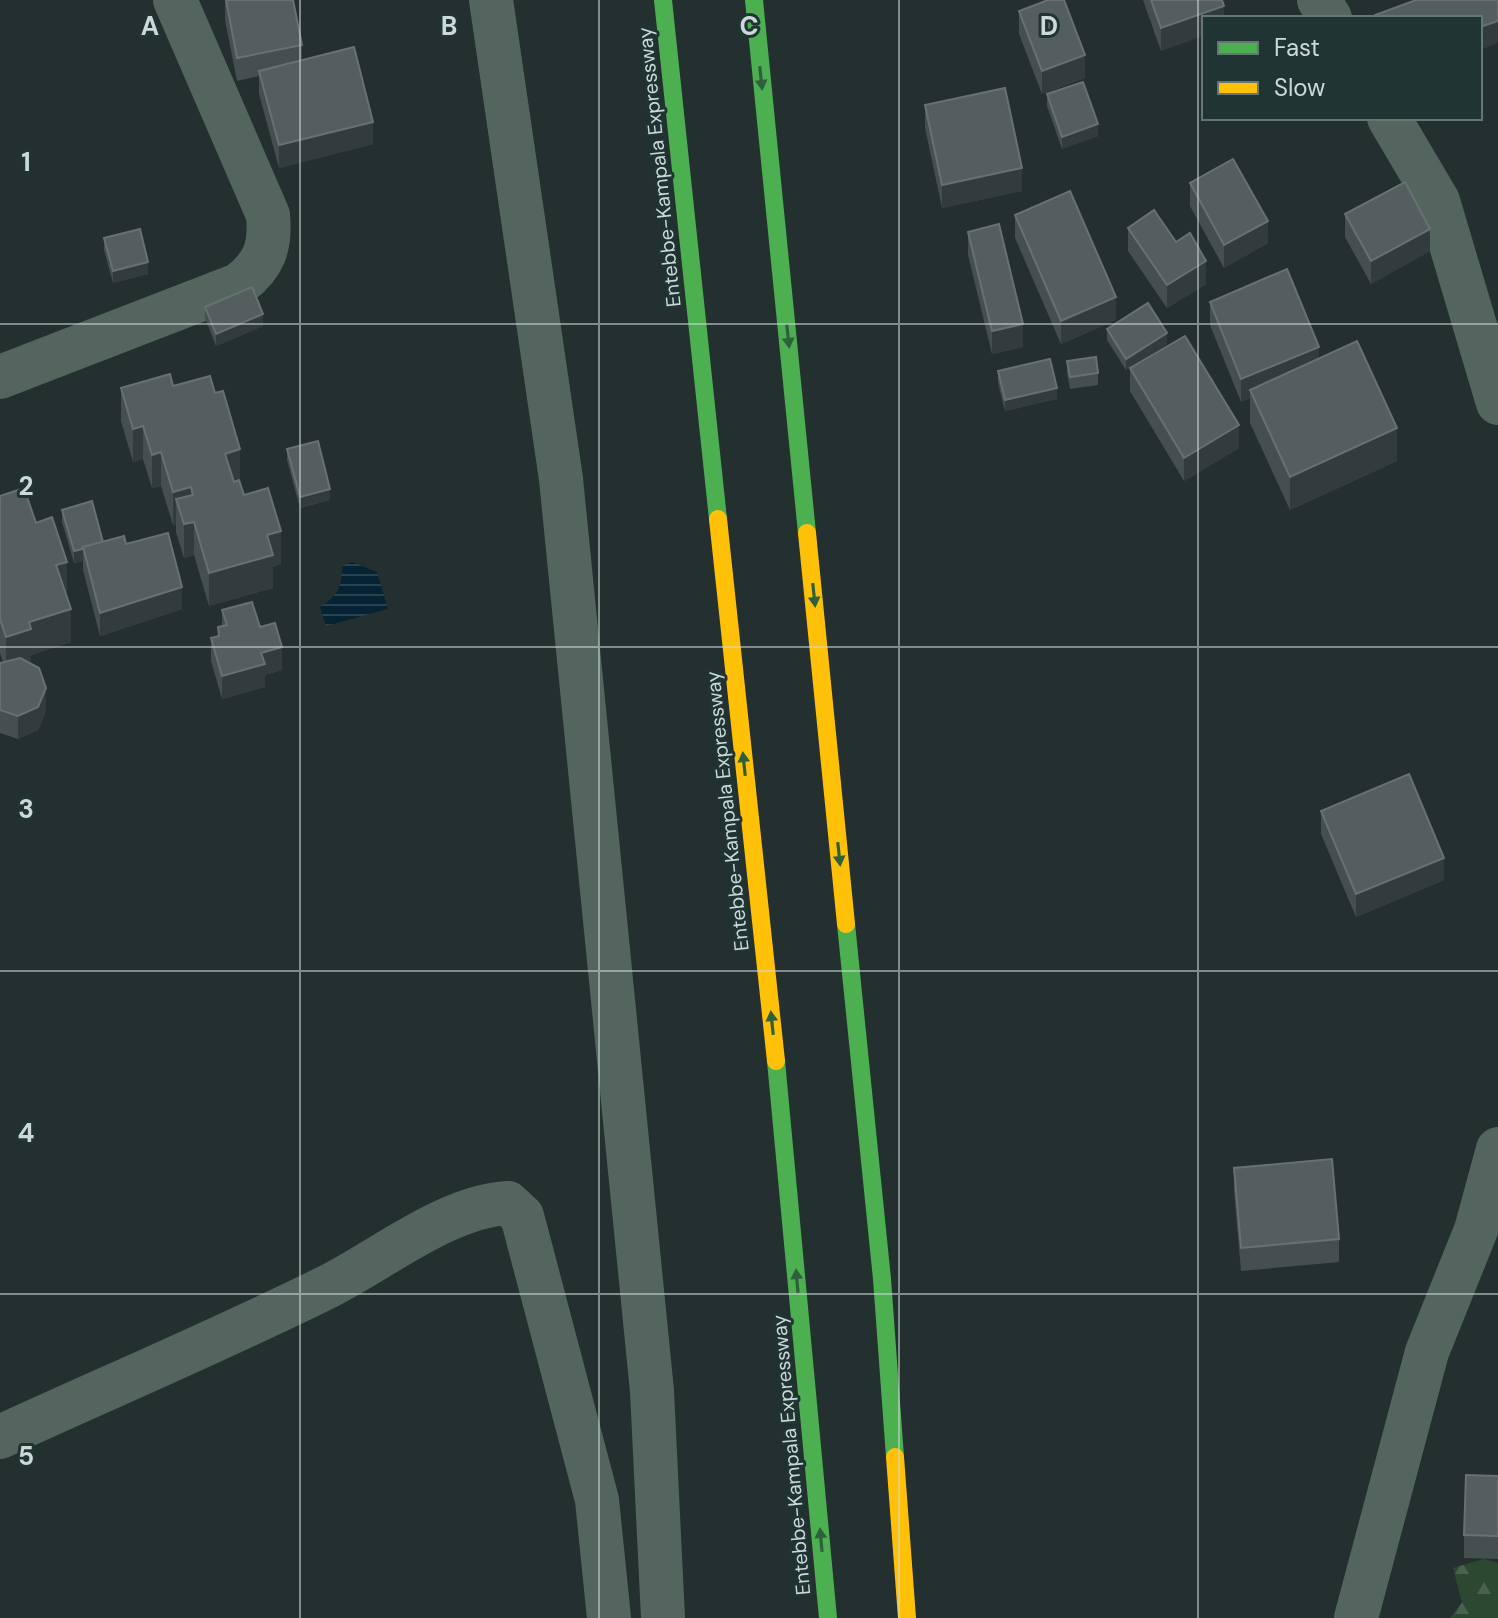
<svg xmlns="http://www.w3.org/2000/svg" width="1498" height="1618" viewBox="0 0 1498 1618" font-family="'DM Sans',sans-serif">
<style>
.forest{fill:url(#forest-firs)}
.water{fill:url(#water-rules)}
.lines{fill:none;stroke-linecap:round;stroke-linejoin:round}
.street{stroke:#54655f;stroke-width:44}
.fast{stroke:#4caf50;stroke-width:18}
.slow{stroke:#ffc107;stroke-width:18}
.wall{fill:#464f50}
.shaded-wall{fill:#323c3d}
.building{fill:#555e5f;stroke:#687172;stroke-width:2}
.oneway{fill:#2f5f3d}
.grid{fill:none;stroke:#cdd9d8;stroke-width:2;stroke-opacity:0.55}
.labels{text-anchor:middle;stroke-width:6;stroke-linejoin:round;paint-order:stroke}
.street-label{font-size:20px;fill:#cdd9d8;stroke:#1f3433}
.grid-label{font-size:26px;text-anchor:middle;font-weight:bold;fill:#cdd9d8;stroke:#1f3433;stroke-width:6;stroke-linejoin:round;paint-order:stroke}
</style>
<defs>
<pattern id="forest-firs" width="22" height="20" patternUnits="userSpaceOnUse" patternTransform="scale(2)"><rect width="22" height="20" fill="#2c4831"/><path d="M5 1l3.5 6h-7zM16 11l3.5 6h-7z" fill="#49624e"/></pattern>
<pattern id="water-rules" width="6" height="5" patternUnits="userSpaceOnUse" patternTransform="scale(2)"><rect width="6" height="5" fill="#062333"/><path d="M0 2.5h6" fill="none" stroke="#294250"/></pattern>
</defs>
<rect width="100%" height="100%" fill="#242f2f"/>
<!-- forest -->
<path class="forest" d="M1483 1559 1498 1563V1618H1450L1462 1602 1453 1568Z"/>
<!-- water -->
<path class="water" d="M352 562 377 572 388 609 326 626 320 607C338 595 342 588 342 566Z"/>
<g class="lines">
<!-- street -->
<g class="street">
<path d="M491 0 561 479 652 1391 663 1618"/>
<path d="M1319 0 1330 18"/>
<path d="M1389 118 1438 201 1498 403"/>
<path d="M0 377 238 285C264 266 271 247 268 215L175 0"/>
<path d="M0 1437C109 1387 220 1340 327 1287 381 1260 447 1206 508 1203L522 1216 597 1500 609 1618"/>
<path d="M1356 1618 1427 1352 1476 1230 1498 1149"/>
</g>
<!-- fast -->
<g class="fast">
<path d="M663 0 718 519"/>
<path d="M754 0 807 533"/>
<path d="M846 924 882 1279 895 1457"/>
<path d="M776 1061 828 1618"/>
</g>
<!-- slow -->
<g class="slow">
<path d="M718 519 776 1061"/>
<path d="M807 533 846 924"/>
<path d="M895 1457 907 1618"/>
</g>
</g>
<!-- wall -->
<g class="wall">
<path d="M225 0 302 45V60L373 144 279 168 259 94V76L237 81 225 20Z"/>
<path d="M1143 0H1222L1224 18 1161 51Z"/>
<path d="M1019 11 1085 78 1042 94 1019 34Z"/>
<path d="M1047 94 1098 136 1062 149 1047 106Z"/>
<path d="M925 105 1022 191 942 208 925 128Z"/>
<path d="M1190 183 1268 243 1224 268 1190 206Z"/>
<path d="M1345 214 1430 251 1371 284 1345 237Z"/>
<path d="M1015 215 1116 320 1061 344 1015 238Z"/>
<path d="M1128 228 1176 242 1206 284 1167 308 1128 251Z"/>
<path d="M968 232 1023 347 992 354 968 255Z"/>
<path d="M104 238 148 274 113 283 104 250Z"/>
<path d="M1210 302 1319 358 1397 461 1290 510 1250 423V398L1241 402 1210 325Z"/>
<path d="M205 307 263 326 216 346 205 318Z"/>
<path d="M1107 329 1167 344 1126 370 1107 340Z"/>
<path d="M1067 361 1098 373V385L1070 389 1067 373Z"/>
<path d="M1130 368 1239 448 1184 481 1130 391Z"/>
<path d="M998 371 1057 399 1005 411 998 383Z"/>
<path d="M173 386 240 482 244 495 281 564 273 567V588L209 606 194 555 184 558 176 532V524L173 525 161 486 152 488 143 459 133 462 121 421V388Z"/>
<path d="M287 449 330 500 300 508 287 460Z"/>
<path d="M0 496 36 523 67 595 71 642 31 655V662L29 663 46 711 38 730 18 739 0 733V663L3 662 0 653Z"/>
<path d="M62 510 103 542 126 544 182 609 100 636 83 570V561L74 563 62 522Z"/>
<path d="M222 610 260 627 282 670 265 675V687L222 699 211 661V638L218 636V627L222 626Z"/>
<path d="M1321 811 1444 880 1356 917 1321 834Z"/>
<path d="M1234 1168 1339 1239V1262L1241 1271 1234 1191Z"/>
<path d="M1498 1476V1559L1464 1558V1535Z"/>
</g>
<!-- shaded-wall -->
<g class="shaded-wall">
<path d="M1224 6V18H1204V36L1161 51V28Z"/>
<path d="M1498 21V43L1480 50V27Z"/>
<path d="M1085 55V78L1042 94V71Z"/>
<path d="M373 122V144L279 168V145Z"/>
<path d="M1098 124V136L1062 149V137Z"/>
<path d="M1022 168V191L942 208V185Z"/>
<path d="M1268 221V243L1224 268V245Z"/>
<path d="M1430 229V251L1371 284V261Z"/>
<path d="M1206 261V284L1167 308V285Z"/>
<path d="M148 262V274L113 283V271Z"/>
<path d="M1116 297V320L1061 344V321Z"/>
<path d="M263 314V326L216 346V334Z"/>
<path d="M1023 324V347L992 354V331Z"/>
<path d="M1167 333V344L1126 370V359Z"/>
<path d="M1319 347V369L1250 390V398L1241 402V379Z"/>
<path d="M1057 388V399L1005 411V400Z"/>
<path d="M1239 425V448L1184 481V458Z"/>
<path d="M143 426V459L133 462V429Z"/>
<path d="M1397 428V461L1290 510V477Z"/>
<path d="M240 449V482L225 487V454Z"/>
<path d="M161 452V486L152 488V455Z"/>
<path d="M191 487V520L176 499V524L173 525V492Z"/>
<path d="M330 489V500L300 508V497Z"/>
<path d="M194 522V555L184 558V524Z"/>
<path d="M281 531V564L273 567V588L209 606V573L267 535Z"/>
<path d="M83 549V561L74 563V551Z"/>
<path d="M67 562V595L56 599V565Z"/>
<path d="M182 587V609L100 636V613Z"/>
<path d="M71 609V642L31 655V662L6 670V637L29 622Z"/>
<path d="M282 647V670L265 675V687L222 699V676L261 653Z"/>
<path d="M46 688V711L38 730 18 739V716Z"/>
<path d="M1444 858V880L1356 917V894Z"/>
</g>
<!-- building -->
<g class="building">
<path d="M226 0H293L302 45 237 58Z"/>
<path d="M1048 0H1064L1085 55 1042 71 1019 11Z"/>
<path d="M1151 0H1222L1224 6 1161 28Z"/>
<path d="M1416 0H1498V21L1480 27V18H1376L1375 15Z"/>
<path d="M354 47 373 122 279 145 259 71Z"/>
<path d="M1083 82 1098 124 1062 137 1047 94Z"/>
<path d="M1005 88 1022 168 942 185 925 105Z"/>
<path d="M1233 159 1268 221 1224 245 1190 183Z"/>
<path d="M1405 182 1430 229 1371 261 1345 214Z"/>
<path d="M1070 191 1116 297 1061 321 1015 215Z"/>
<path d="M1154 210 1176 242 1190 233 1206 261 1167 285 1128 228Z"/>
<path d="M999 224 1023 324 992 331 968 232Z"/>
<path d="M140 229 148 262 113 271 104 238Z"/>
<path d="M1287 269 1319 347 1241 379 1210 302Z"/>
<path d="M252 287 263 314 216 334 205 307Z"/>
<path d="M1148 303 1167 333 1126 359 1107 329Z"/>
<path d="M1185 336 1239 425 1184 458 1130 368Z"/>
<path d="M1357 341 1397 428 1290 477 1250 390Z"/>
<path d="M1096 357 1098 373 1070 377 1067 361Z"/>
<path d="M1050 359 1057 388 1005 400 998 371Z"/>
<path d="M170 374 173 386 210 376 215 393 223 391 240 449 225 454 234 482 239 480 244 495 268 488 281 531 267 535 273 555 209 573 194 522 184 524 176 499 193 495 191 487 173 492 161 452 152 455 143 426 133 429 121 388Z"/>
<path d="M318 441 330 489 300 497 287 449Z"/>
<path d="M24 488 36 523 52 517 67 562 56 565 71 609 29 622 31 629 6 637 0 619V496Z"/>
<path d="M92 501 103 542 83 547V549L74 551 62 510Z"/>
<path d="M168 533 182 587 100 613 83 547 124 536 126 544Z"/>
<path d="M252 602 260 627 275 623 282 647 261 653 265 664 222 676 211 638 219 636 218 627 227 625 222 610Z"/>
<path d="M20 658 39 668 46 688 38 707 18 716 0 710V663Z"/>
<path d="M1409 774 1444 858 1356 894 1321 811Z"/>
<path d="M1332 1159 1339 1239 1241 1248 1234 1168Z"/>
<path d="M1466 1475 1498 1476V1536L1464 1535Z"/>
</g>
<!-- one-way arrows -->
<defs><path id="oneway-solid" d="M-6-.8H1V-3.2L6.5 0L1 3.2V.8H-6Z" transform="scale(2)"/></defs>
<g class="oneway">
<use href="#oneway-solid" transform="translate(761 78) rotate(84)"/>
<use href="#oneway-solid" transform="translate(788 336) rotate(84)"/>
<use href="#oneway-solid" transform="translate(814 595) rotate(84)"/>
<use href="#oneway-solid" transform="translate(744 764) rotate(-96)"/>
<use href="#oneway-solid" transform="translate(839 854) rotate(84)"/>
<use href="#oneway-solid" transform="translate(772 1023) rotate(-96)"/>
<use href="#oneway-solid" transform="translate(797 1281) rotate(-95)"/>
<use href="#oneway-solid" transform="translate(821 1540) rotate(-95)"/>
</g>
<!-- grid -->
<path class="grid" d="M300 0V1618M599 0V1618M899 0V1618M1198 0V1618M0 324H1498M0 647H1498M0 971H1498M0 1294H1498"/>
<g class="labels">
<!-- street labels -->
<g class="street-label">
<text transform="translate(659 167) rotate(-96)" y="7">Entebbe-Kampala Expressway</text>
<text transform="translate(727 811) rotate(-96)" y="7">Entebbe-Kampala Expressway</text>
<text transform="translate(791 1455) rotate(-95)" y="7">Entebbe-Kampala Expressway</text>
</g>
</g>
<g class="grid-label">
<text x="150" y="35">A</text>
<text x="449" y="35">B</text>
<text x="749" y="35">C</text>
<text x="1049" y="35">D</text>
<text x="26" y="171">1</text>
<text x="26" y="495">2</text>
<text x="26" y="818">3</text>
<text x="26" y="1142">4</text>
<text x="26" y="1465">5</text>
</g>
<!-- legend -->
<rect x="1202" y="16" width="280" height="104" fill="#1f3433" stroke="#657675" stroke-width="2"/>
<rect x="1218" y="42" width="40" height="12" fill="#4caf50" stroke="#657675" stroke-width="2"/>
<text x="1274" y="56" font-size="24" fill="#cdd9d8">Fast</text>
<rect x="1218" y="82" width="40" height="12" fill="#ffc107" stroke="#657675" stroke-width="2"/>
<text x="1274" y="96" font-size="24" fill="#cdd9d8">Slow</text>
</svg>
